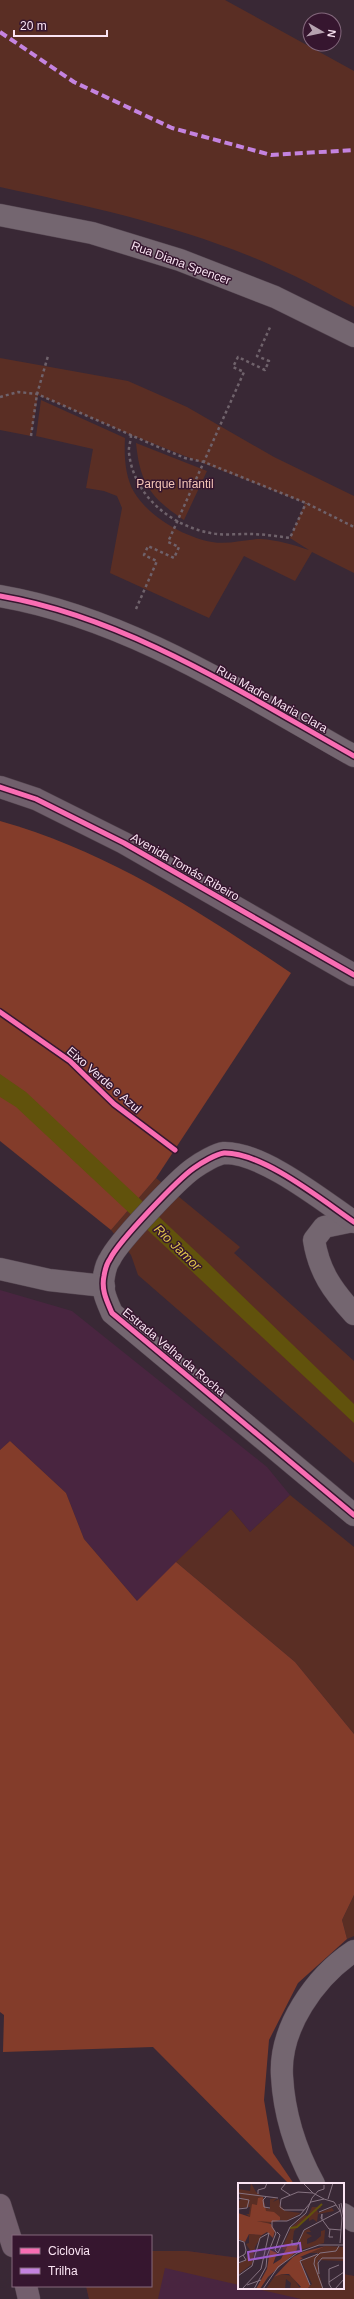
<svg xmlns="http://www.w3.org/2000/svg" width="354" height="2299" viewBox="0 0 354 2299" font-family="Helvetica,sans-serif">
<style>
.built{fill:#492540}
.green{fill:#5a2e24}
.forest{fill:#833c2a}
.water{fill:#61520c}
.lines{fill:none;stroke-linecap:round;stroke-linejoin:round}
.street-casing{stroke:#53444f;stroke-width:23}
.secondary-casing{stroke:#53444f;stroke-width:23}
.highway-casing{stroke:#53444f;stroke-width:23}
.path{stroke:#6f626b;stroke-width:2.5;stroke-dasharray:3 3;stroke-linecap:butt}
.street{stroke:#746670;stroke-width:22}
.secondary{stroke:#70606c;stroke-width:22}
.highway{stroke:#735f6d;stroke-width:22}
.quiet{stroke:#c483df;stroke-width:4;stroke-dasharray:8 4;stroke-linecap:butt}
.cycleway-casing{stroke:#36162f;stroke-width:8}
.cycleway{stroke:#f96db3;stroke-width:5}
.labels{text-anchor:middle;stroke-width:3;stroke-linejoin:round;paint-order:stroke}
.street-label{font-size:12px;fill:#fae4f3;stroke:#36162f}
.park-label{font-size:12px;fill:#f4c5b7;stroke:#36162f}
.water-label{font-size:13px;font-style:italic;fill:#dfc549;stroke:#36162f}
.inset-river{fill:none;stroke:#61520c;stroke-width:2}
.inset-road{fill:none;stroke:#867381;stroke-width:1}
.view{fill:#9b5acc;fill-opacity:0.15;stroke:#9b5acc;stroke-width:2}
.inset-edge{fill:none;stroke:#fae4f3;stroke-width:2}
</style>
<rect width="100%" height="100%" fill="#392835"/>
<!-- built -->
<g class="built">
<path d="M0 1290 72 1311 267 1467 290 1495 250 1532 231 1509 137 1601 84 1539 66 1493 10 1441 0 1450Z"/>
<path d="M151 2251H187L239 2258V2288H343V2274L354 2276V2299H89L86 2286H151Z"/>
</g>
<!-- green -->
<g class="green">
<path d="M0 0H225L354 71V307C327 293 301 278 273 266 186 227 92 207 0 187Z"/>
<path d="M0 358 128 381 187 407 274 457 354 496V573L312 552 295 581 244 556 209 618 110 573 122 508 117 496 104 491 86 488 93 449 36 436 41 400 125 438C124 456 125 476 134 492 149 517 184 537 212 542 229 545 245 539 261 539 277 540 294 545 309 550L290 538 305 503 131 435 38 395 31 436 0 430Z"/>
<path d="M136 443 207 471 184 520C151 498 140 484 136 443Z"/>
<path d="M156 1178 240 1247 234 1253 354 1361V1463L138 1275 131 1255 111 1230Z"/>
<path d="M290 1495 354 1547V1734L295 1662 176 1562 231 1509 250 1532Z"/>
<path d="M354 1895V1936L347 1939 342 1920Z"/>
<path d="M151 2251H187L239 2258V2285L165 2268 158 2299H89L86 2286H151Z"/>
<path d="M343 2274 354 2276V2299H301L253 2288H343Z"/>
</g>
<!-- forest -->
<g class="forest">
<path d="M0 821C109 852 197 910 291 973L156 1178 111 1230 0 1141Z"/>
<path d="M10 1441 66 1493 84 1539 137 1601 176 1562 295 1662 354 1734V1895L342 1920 347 1939 298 1983 269 2040 264 2100 273 2153 294 2184H289L153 2047 3 2052 4 2015 0 2012V1450Z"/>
</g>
<!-- water -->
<path class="water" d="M0 1074 26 1092 205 1260 354 1404V1423L16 1107 0 1097Z"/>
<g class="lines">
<defs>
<g id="street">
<path d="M0 215 92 233 180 260 275 297 354 336"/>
<path d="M0 596C128 618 242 693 354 756"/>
<path d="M353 1221 324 1227 314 1240C319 1272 333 1291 354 1314"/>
<path d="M354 1222C322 1200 262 1152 224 1153 216 1154 201 1163 194 1168 178 1179 118 1242 110 1259 107 1263 105 1270 104 1276 101 1290 107 1301 112 1313L354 1515"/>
<path d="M0 1269 49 1280 104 1286"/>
<path d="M314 2184C296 2151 284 2114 282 2076 279 2028 315 1977 354 1951"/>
<path d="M343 2214 354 2221"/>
</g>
<path id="secondary" d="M0 787 36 799 124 843 354 975"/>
<g id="highway">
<path d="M0 2205 13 2246"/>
<path d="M26 2286 29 2299"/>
</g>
</defs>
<!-- street casing -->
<use href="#street" class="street-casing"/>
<!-- secondary casing -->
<use href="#secondary" class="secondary-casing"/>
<!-- highway casing -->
<use href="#highway" class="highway-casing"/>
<!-- path -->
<g class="path">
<path d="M0 397 18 392 37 394 156 446 185 458 204 462 306 503 354 527"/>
<path d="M131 435C131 441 128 448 129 453 134 498 175 529 217 534 227 535 238 534 248 534 262 534 276 536 290 538L306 503"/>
<path d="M31 436 37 394 48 356"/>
<path d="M136 609 157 561 144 555 148 546 174 558 179 547 168 542 244 372 233 367 238 357 265 370 269 361 257 356 271 325"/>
<path d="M0 1012 70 1061 114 1104 173 1149"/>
</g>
<!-- street -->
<use href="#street" class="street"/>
<!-- secondary -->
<use href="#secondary" class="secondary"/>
<!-- highway -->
<use href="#highway" class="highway"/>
<!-- quiet -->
<path class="quiet" d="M0 32 74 82 172 128 271 155 354 150"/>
<defs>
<g id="cycleway">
<path d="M0 596C128 618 242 693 354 756"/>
<path d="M0 787 36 799 124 843 354 975"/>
<path d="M0 1012 70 1061 114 1104 175 1150"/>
<path d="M354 1222C322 1200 262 1152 224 1153 216 1154 201 1163 194 1168 178 1179 118 1242 110 1259 107 1263 105 1270 104 1276 101 1290 107 1301 112 1313L354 1515"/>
</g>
</defs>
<!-- cycleway casing -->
<use href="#cycleway" class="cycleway-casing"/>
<!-- cycleway -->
<use href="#cycleway" class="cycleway"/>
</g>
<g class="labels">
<!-- street labels -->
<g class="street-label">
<text transform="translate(181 263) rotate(20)" y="4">Rua Diana Spencer</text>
<text transform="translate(272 699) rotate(29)" y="4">Rua Madre Maria Clara</text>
<text transform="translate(185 867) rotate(30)" y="4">Avenida Tomás Ribeiro</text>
<text transform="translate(104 1080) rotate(41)" y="4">Eixo Verde e Azul</text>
<text transform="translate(174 1352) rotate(40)" y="4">Estrada Velha da Rocha</text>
</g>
<!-- park labels -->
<g class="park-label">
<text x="175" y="488">Parque Infantil</text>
</g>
<!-- water labels -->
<g class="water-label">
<text transform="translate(178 1247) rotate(44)" y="5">Rio Jamor</text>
</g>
</g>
<!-- overview -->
<g transform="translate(238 2183)">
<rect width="106" height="106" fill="#392835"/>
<path d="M13 0 18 9 25 14V24L32 26V16L39 15 35 19 41 16 42 22 47 28 63 30 48 38 42 37 30 41 15 37 8 31H11L12 24 0 25V19L3 16 0 6 12 8ZM74 24H84L79 26 80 30 94 25 96 28 80 31 79 39 75 36 71 38V35L66 37 56 48 54 62 46 67 44 65 53 45 66 32 70 33ZM79 42 71 46 73 49H69L68 50 74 53 69 56V61L77 58 83 53V48L87 47 86 60 62 67 61 59 66 48ZM11 51 24 52 17 64 14 81 1 91 0 81 8 77 12 67 8 61 11 60ZM88 63 106 64V78L80 77V86L85 106H69L74 101 63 78 81 70H71ZM44 91 54 93 62 105 52 106 53 100 48 96 47 106H28L36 94Z" fill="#5a2e24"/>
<path d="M25 14 28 28 36 29 42 34V37L33 39 19 38 33 41 37 48 35 55 29 49 24 52 11 51 7 59 0 56V30L12 34 14 21 19 22 20 15ZM50 62H60L58 69 30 94 22 106H18L29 86 32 67 39 70 35 81 43 76ZM88 63 62 74 65 75 62 77 72 103 69 106H59L63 104 51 91H44L36 94 55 74 65 69Z" fill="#833c2a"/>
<path class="inset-river" d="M52 45 59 44 84 21"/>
<path class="inset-road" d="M48 0 43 6 52 12M65 0 75 10M0 10 40 15M20 11V7L27 5 29 0M28 14 25 17 26 24 32 25M0 15 11 17 9 25 0 26M90 16 95 0M103 20 106 36M101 21 104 35 102 60M66 27H46L42 24 43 16 60 9 75 10 86 16M81 29 98 22M84 36V31L83 35 91 46 103 47M92 46 91 54H95M39 49 42 52 37 67 40 70 52 44 68 30 74 15 80 8 86 6V2M0 57 6 59 8 67 7 71 0 75M54 57V62H59L66 47 102 28M0 80 8 77 5 72M81 91 80 80 84 75H106M0 93 14 83 22 55 31 50 23 86 4 106M91 99 106 89M9 102 23 97M72 102 62 78 80 71M16 106 28 84 29 73 38 50 34 44V38H49L62 32 73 19 86 16 96 19 102 28M25 106 40 84 59 70 81 62H106M85 106 76 81 77 75 82 70 98 68 101 63M94 106 91 101V86L101 82M97 106 106 96"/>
<path class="view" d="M62 60 63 68 11 77 10 69Z"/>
<rect width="106" height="106" class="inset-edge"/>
</g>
<!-- legend -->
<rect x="12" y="2235" width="140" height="52" fill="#36162f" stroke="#84687d"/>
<rect x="20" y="2248" width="20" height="6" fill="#f96db3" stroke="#84687d"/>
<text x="48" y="2255" font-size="12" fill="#fae4f3">Ciclovia</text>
<rect x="20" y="2268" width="20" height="6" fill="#c483df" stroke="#84687d"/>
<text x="48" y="2275" font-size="12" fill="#fae4f3">Trilha</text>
<!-- north arrow -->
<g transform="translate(322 32) rotate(99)"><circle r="19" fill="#36162f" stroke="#84687d"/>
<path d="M0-3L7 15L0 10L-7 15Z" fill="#b6a2b0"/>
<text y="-6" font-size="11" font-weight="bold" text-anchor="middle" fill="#fae4f3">N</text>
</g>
<!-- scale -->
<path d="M14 30v6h93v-6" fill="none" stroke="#fae4f3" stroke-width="2"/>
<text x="20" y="30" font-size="12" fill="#fae4f3" stroke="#36162f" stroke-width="3" paint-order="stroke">20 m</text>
</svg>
